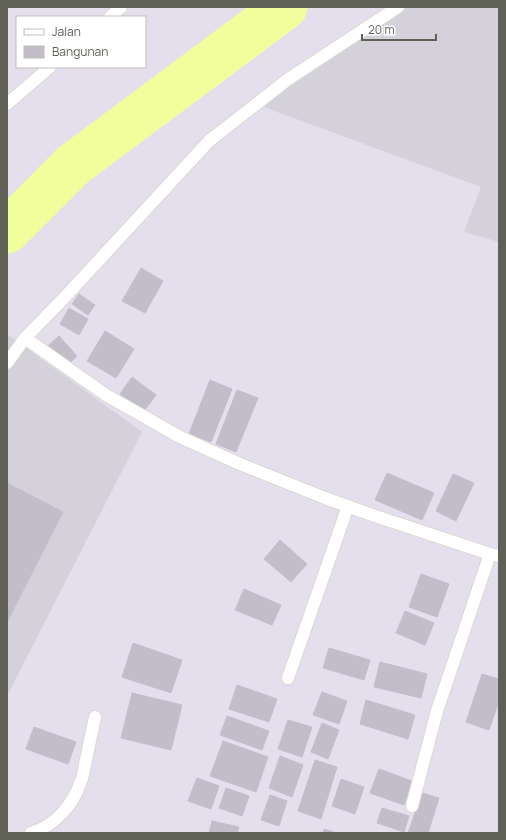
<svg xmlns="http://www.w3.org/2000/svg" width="506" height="840" viewBox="0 0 506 840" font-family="Manrope,sans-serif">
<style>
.industrial{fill:#d5d1db}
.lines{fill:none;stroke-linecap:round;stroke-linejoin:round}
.river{stroke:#f0ff9c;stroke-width:45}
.building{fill:#c2bdc9;stroke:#c5bcd2}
.minor-casing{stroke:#d7dad2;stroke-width:14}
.minor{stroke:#fff;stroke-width:12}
</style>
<rect width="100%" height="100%" fill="#e5deed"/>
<!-- industrial -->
<g class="industrial">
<path d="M391 7H499V242L464 232 481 187 250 102Z"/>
<path d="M7 334 142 432 7 696Z"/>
</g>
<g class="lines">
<!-- river -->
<path class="river" d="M7 231 73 165 285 7"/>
</g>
<!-- building -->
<g class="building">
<path d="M141 268 163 281 145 313 122 301Z"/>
<path d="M79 294 95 305 88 315 72 304Z"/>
<path d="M69 308 88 319 79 335 60 324Z"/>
<path d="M105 331 134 349 116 378 87 361Z"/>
<path d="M59 336 77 356 67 366 48 346Z"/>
<path d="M132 377 156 395 144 411 120 394Z"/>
<path d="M210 380 232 389 211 442 189 434Z"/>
<path d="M237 390 258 398 236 452 216 444Z"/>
<path d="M387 473 434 493 422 520 375 500Z"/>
<path d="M453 474 474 483 456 521 436 511Z"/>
<path d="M7 483 63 512 7 622Z"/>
<path d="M280 540 307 564 291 582 264 559Z"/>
<path d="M421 574 449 584 437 617 409 607Z"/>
<path d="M244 589 281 605 272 625 235 610Z"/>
<path d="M405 611 434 623 425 645 396 633Z"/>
<path d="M133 643 182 660 171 693 122 677Z"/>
<path d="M329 648 370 660 364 680 323 668Z"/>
<path d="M380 662 427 674 421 698 374 687Z"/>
<path d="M482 674 499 679V701L489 730 466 722Z"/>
<path d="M237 685 277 699 269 722 229 709Z"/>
<path d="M322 692 347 701 339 724 313 715Z"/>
<path d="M132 693 182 705 171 750 121 738Z"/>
<path d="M366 700 415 715 408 739 360 724Z"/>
<path d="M227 716 269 731 262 750 220 735Z"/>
<path d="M288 720 312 727 302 757 278 749Z"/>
<path d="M322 723 339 730 328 759 311 752Z"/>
<path d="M34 727 76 742 68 764 26 749Z"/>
<path d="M223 741 268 757 256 792 210 776Z"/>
<path d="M280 756 303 765 292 797 269 788Z"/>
<path d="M315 760 337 767 321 819 298 811Z"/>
<path d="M379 769 412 781 404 805 370 793Z"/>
<path d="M197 778 219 786 211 809 188 801Z"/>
<path d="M341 779 364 787 355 814 332 806Z"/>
<path d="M226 788 249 796 242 816 219 808Z"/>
<path d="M422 793 439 798 428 833H408Z"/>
<path d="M270 795 287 801 279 826 261 820Z"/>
<path d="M382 808 409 816 404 832 377 823Z"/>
<path d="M212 821 239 827 237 833H209Z"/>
<path d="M324 829 337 833H323Z"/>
</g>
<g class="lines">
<defs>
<g id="minor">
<path d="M110 17 121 7"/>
<path d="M7 104 50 67"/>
<path d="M25 338 106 395 180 437 240 464 325 498 375 516 490 554 499 556"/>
<path d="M7 363 25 338 64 298 209 141 287 80 398 7"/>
<path d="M288 678 348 506"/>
<path d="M412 806 437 711 490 554"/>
<path d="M31 833C56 825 73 805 81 781 84 774 84 767 86 760 89 745 92 731 95 717"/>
</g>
</defs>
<!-- minor casing -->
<use href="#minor" class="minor-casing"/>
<!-- minor -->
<use href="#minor" class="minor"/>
</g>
<!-- border -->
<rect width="506" height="840" fill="none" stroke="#5f6157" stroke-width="16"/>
<!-- legend -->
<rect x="16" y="16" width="130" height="52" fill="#ffffff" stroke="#bfc0bc"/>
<rect x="24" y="29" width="20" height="6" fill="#ffffff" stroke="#bfc0bc"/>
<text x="52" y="36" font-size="12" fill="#5f6157">Jalan</text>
<rect x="24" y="46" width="20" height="12" fill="#c2bdc9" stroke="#bfc0bc"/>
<text x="52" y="56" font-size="12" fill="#5f6157">Bangunan</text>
<!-- scale -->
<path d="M362 34v6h74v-6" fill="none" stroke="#5f6157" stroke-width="2"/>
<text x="368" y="34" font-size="12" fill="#5f6157" stroke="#ffffff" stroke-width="3" paint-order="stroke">20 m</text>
</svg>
